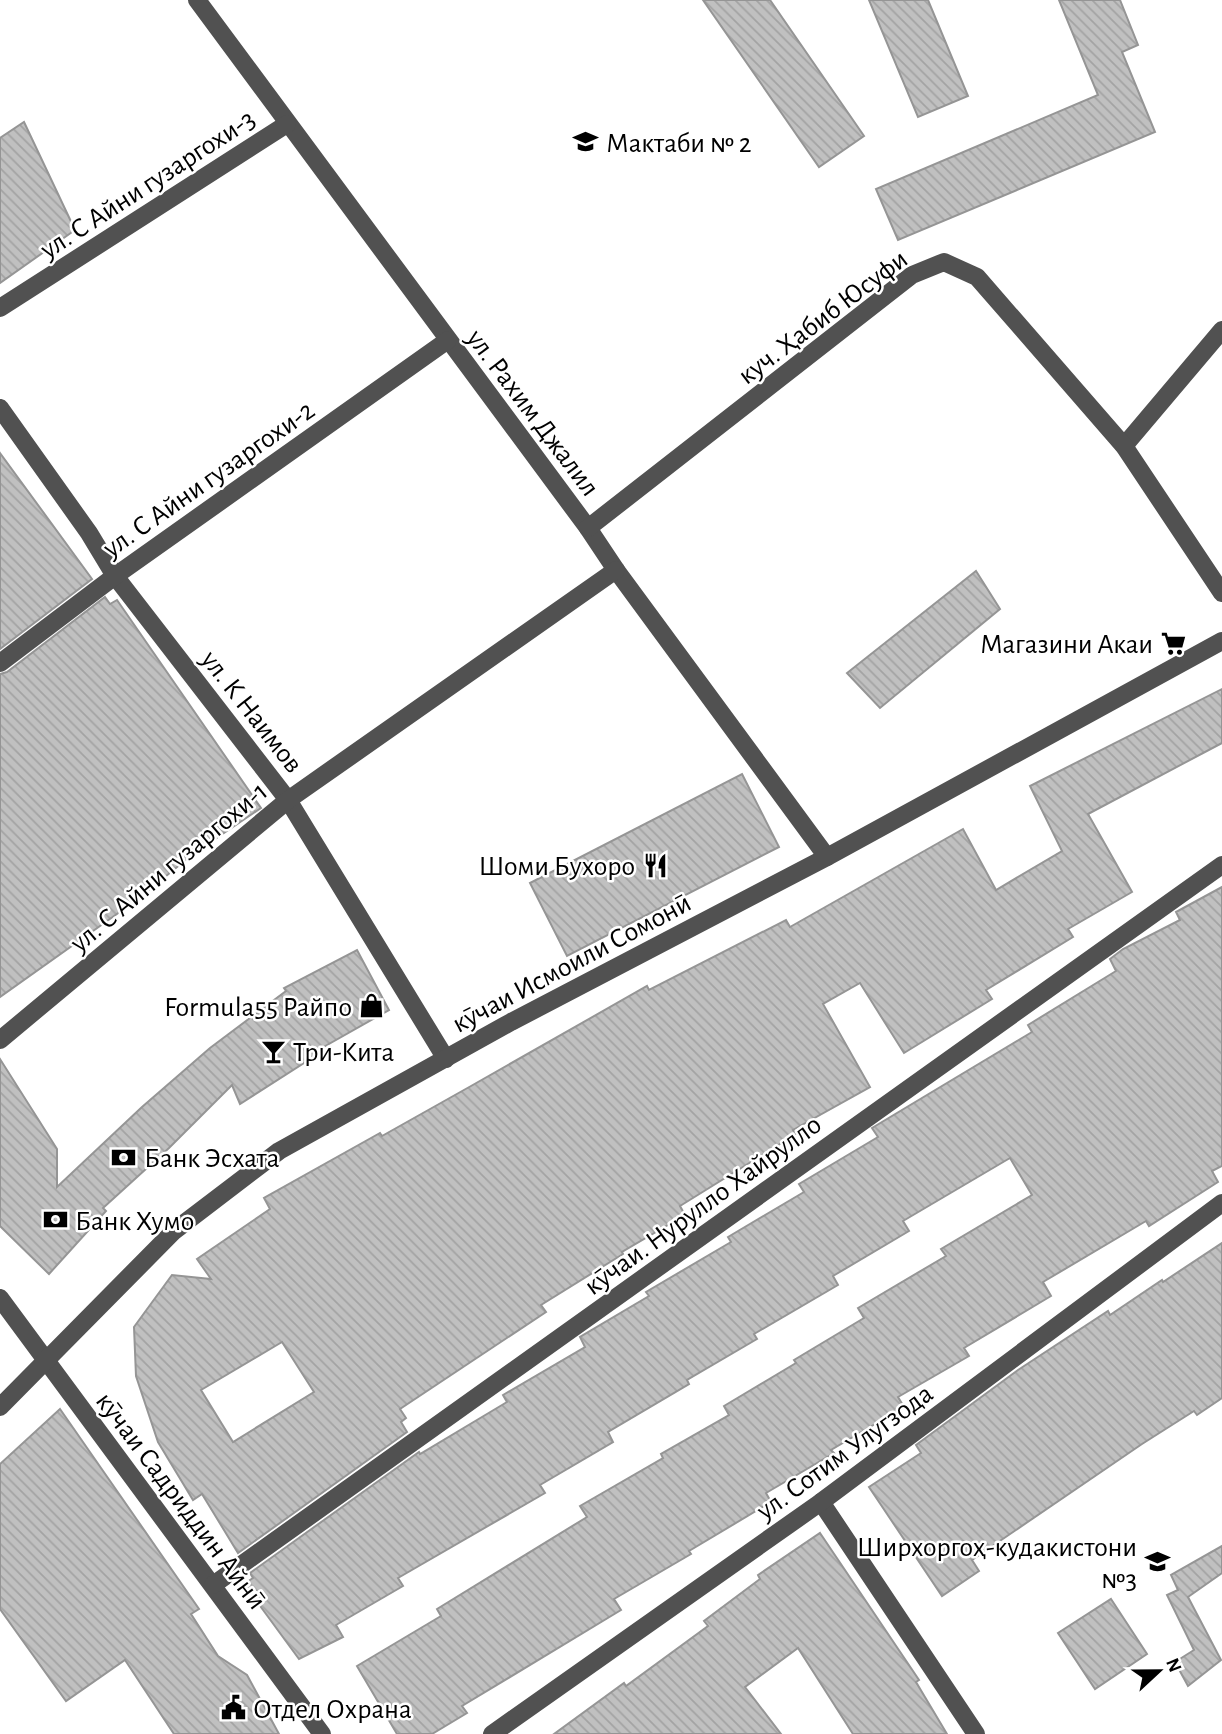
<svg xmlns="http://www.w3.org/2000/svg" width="1222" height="1734" viewBox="0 0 1222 1734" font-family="'Alegreya Sans',sans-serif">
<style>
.building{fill:url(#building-back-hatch);stroke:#959595;stroke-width:2;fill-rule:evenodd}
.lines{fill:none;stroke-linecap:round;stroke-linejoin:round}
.minor{stroke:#515151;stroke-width:18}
.labels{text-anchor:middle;stroke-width:5;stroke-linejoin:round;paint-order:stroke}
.poi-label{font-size:28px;fill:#000;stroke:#fff;text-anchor:start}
.street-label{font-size:28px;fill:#000;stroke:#fff}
</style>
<defs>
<pattern id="building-back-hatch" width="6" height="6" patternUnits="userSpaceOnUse" patternTransform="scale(1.75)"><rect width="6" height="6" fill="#c0c0c0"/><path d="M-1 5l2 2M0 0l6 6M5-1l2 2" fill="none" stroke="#a3a3a3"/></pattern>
</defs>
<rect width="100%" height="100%" fill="#fff"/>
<!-- building -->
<g class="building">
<path d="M703 0H770L864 136 819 167Z"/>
<path d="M869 0H928L968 96 918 117Z"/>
<path d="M1059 0H1120L1138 45 1122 52 1155 132 898 240 876 189 1098 95Z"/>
<path d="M24 122 75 230 0 283V138Z"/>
<path d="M0 453 92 579 0 649Z"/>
<path d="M976 571 1000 609 880 708 847 673Z"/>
<path d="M105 597 110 604 117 600 261 808 193 854 138 899 0 997V674L7 672Z"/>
<path d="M1222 689V743L1088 814 1132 892 1068 929 1073 937 986 990 992 999 904 1053 860 983 823 1004 870 1087 793 1130 796 1134 680 1206 685 1215 622 1252 623 1254 541 1305 546 1312 400 1409 406 1418 401 1422 407 1432 238 1553 202 1494 193 1500 158 1442 136 1376 134 1327 172 1275 211 1279 197 1259 270 1209 264 1198 380 1133 382 1136 471 1086 647 986 649 990 786 920 790 927 963 829 996 890 1062 851 1030 786ZM282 1342 314 1392 233 1442 201 1390Z"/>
<path d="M742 774 779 847 567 956 530 883Z"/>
<path d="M1222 887V1166L1212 1171 1218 1182 1149 1226 1146 1221 1043 1282 1051 1296 964 1348 969 1356 898 1397 904 1407 831 1450 834 1453 766 1493 771 1502 689 1551 691 1554 614 1599 621 1610 462 1706 467 1713 432 1734H397L357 1666 441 1616 437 1609 587 1517 580 1506 663 1458 661 1454 729 1415 724 1406 796 1363 794 1360 864 1318 858 1308 946 1256 941 1249 1032 1195 1010 1158 903 1221 909 1231 833 1276 838 1285 754 1334 757 1339 687 1380 689 1384 608 1432 613 1442 540 1485 545 1493 398 1578 403 1586 336 1625 343 1637 299 1659 244 1584 253 1578 250 1573 419 1452 420 1454 507 1402 503 1395 585 1347 580 1337 649 1296 646 1292 731 1242 728 1237 804 1192 799 1184 878 1137 872 1128 1032 1032 1028 1025 1116 971 1110 959 1123 949 1180 920 1176 912Z"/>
<path d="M357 950 389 1010 313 1053 315 1056 240 1104 232 1085 169 1148 103 1208 106 1211 49 1274 0 1226V1059L57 1149V1187L142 1107 210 1048 286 991 284 988Z"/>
<path d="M1222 1243V1398L1197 1415 1194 1411 1142 1444 972 1560 979 1571 942 1596 869 1487 921 1453 916 1445 1018 1370 1108 1311 1110 1315 1162 1280 1163 1282Z"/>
<path d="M60 1409 199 1609 191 1614 218 1656 247 1675 279 1734H174L125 1660 66 1701 0 1609V1464Z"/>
<path d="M820 1533 919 1680 916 1682 947 1734H853L798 1648 745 1687 781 1734H554L624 1683 626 1686 708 1626 704 1621 760 1579 758 1575Z"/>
<path d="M1222 1546V1573L1188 1597 1221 1660 1188 1686 1175 1662 1194 1650 1167 1595 1178 1590 1171 1575Z"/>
<path d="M1111 1599 1147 1654 1095 1689 1058 1633Z"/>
</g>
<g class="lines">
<!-- minor -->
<g class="minor">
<path d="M197 0 588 528 616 570 827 857"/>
<path d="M0 308 287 124"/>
<path d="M0 408 89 533 115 576 288 800 446 1059"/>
<path d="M1124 446 1222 330"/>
<path d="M588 528 912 275 944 262 977 277 1124 446 1222 593"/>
<path d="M0 663 115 576 448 340"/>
<path d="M0 1040 288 800 616 570"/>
<path d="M0 1298 322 1734"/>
<path d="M0 1407 174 1231 279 1151 511 1022 827 857 1222 641"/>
<path d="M821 1502 976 1734"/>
<path d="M213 1585 1222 865"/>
<path d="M492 1734 821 1502 1222 1203"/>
</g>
</g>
<!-- icons -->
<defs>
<symbol id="school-bare" viewBox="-9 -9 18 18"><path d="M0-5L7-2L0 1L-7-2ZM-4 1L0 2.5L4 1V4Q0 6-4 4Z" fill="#000" stroke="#fff" stroke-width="2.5" paint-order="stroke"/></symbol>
<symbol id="supermarket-bare" viewBox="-9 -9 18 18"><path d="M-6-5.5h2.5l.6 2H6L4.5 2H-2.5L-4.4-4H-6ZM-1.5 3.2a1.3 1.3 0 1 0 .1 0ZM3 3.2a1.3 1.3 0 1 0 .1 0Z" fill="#000" stroke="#fff" stroke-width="2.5" paint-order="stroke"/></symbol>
<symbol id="restaurant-bare" viewBox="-9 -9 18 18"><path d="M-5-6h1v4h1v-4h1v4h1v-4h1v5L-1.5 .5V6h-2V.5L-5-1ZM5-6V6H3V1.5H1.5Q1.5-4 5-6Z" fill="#000" stroke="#fff" stroke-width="2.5" paint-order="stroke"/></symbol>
<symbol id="shop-bare" viewBox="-9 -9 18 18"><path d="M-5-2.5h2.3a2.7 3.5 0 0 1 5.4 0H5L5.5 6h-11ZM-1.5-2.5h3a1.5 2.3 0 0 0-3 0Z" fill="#000" stroke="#fff" stroke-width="2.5" paint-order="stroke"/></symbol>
<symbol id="bar-bare" viewBox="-9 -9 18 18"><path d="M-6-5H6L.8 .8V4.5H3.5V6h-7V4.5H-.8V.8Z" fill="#000" stroke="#fff" stroke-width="2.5" paint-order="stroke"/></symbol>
<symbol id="bank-bare" viewBox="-9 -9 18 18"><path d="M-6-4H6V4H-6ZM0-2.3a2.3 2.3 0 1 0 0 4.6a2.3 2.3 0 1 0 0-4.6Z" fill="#000" stroke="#fff" stroke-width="2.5" paint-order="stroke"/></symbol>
<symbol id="civic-bare" viewBox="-9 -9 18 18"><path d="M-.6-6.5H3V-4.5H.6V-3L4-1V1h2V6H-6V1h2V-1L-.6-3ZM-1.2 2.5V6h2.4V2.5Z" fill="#000" stroke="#fff" stroke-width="2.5" paint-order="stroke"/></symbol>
</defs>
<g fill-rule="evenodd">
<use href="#school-bare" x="568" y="124" width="35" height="35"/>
<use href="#supermarket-bare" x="1156" y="626" width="35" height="35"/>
<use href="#restaurant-bare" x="638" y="848" width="35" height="35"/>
<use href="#shop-bare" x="354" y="988" width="35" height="35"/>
<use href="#bar-bare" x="256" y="1034" width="35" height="35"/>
<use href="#bank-bare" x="106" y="1140" width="35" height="35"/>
<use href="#bank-bare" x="38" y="1202" width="35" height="35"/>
<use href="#school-bare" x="1140" y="1544" width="35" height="35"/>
<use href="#civic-bare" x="216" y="1690" width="35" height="35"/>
</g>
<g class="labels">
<!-- poi labels -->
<g class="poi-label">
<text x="606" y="152">Мактаби № 2</text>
<text x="1153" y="653" text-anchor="end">Магазини Акаи</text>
<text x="635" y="875" text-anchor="end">Шоми Бухоро</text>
<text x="352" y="1016" text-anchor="end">Formula55 Райпо</text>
<text x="293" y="1061">Три-Кита</text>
<text x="144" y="1167">Банк Эсхата</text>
<text x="75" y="1230">Банк Хумо</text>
<text x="1137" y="1556" text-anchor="end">Ширхоргоҳ-кудакистони<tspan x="1137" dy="32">№3</tspan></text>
<text x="253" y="1718">Отдел Охрана</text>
</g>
<!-- street labels -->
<g class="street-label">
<text transform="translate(147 183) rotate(-33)" y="10">ул. С Айни гузаргохи-3</text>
<text transform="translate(822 316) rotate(-37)" y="10">куч. Ҳабиб Юсуфи</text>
<text transform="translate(534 412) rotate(53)" y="10">ул. Рахим Джалил</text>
<text transform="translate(208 478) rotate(-35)" y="10">ул. С Айни гузаргохи-2</text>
<text transform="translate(253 711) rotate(52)" y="10">ул. К Наимов</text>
<text transform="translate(168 866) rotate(-40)" y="10">ул. С Айни гузаргохи-1</text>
<text transform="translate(571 962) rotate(-28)" y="10">кӯчаи Исмоили Сомонӣ</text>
<text transform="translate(702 1204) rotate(-36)" y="10">кӯчаи. Нурулло Хайрулло</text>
<text transform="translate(844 1451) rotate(-36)" y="10">ул. Сотим Улугзода</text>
<text transform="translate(182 1500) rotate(53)" y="10">кӯчаи Садриддин Айнӣ</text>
</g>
</g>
<!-- north arrow -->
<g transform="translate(1159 1671) rotate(68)" stroke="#ffffff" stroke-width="5" paint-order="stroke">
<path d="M0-5L12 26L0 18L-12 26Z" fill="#000000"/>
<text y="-10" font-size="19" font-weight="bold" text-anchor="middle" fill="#000000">N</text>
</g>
</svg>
